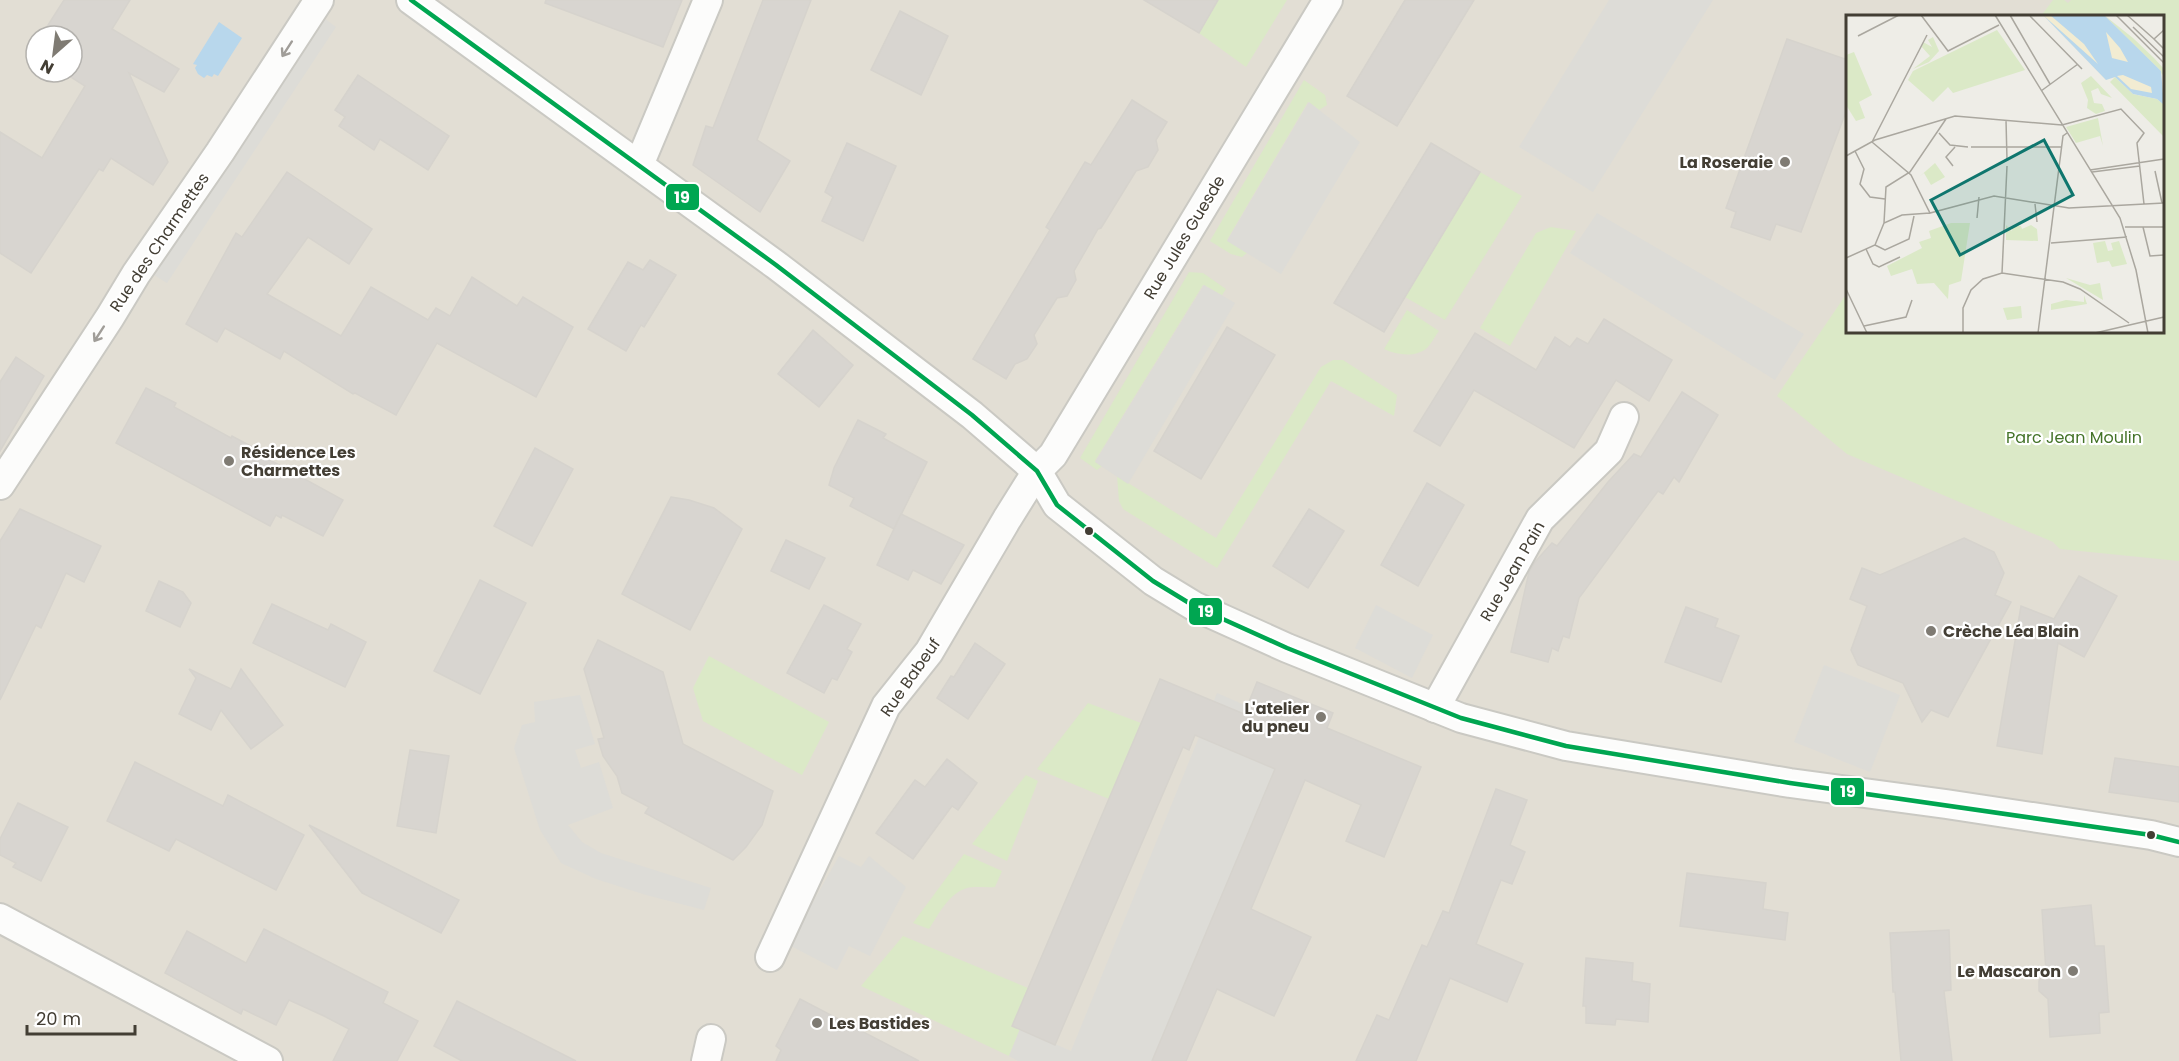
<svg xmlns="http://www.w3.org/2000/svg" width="2179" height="1061" viewBox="0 0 2179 1061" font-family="Poppins,sans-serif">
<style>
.residential{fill:#e2ded4;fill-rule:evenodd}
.green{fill:#dbe9c7}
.parking{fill:#dddcd7}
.water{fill:#b8d7ec}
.building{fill:#d8d5d0;stroke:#d6d3cd;stroke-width:1.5}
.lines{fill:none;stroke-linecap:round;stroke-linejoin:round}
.minor-casing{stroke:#cac9c3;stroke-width:32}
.minor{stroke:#fcfcfb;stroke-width:28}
.bus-1-casing{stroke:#fff;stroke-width:9}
.bus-1{stroke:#00a651;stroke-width:4.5}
.oneway{stroke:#a09d98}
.poi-dot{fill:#7f7b73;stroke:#fff;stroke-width:2}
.bus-dot{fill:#433e34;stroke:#fff;stroke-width:2}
.labels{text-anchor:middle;stroke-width:4.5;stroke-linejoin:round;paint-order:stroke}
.poi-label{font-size:16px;font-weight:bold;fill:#433e34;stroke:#fff;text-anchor:end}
.street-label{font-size:16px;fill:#433e34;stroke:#fff}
.park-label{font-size:16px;fill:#447329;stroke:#fff}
.inset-road{fill:none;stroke:#aaa79f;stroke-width:1.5}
.view{fill:#0f766e;fill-opacity:0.15;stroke:#0f766e;stroke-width:3}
.inset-edge{fill:none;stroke:#433e34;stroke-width:3}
.line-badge{stroke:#fff;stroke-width:2}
.badge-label{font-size:16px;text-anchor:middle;font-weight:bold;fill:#fff}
</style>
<rect width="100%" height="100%" fill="#eeede7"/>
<!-- residential -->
<path class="residential" d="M0 0H2179V1061H0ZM1848 16H2162V332H1848ZM36 36H72V72H36Z"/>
<!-- green -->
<g class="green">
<path d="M1218 0H1287L1246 67 1199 33Z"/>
<path d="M2053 0H2064L2068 3 2071 0H2179V561L2060 549 2053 542 1847 454 1777 396 1847 293 1848 332H2162V16H2041Z"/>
<path d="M1304 80 1325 95 1327 105 1319 110 1308 102 1227 240 1247 253 1242 257 1231 254 1210 241Z"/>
<path d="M1480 172 1522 196 1445 320 1405 297Z"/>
<path d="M1551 227 1576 231 1510 346 1480 328 1536 233Z"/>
<path d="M1189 272 1203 273 1226 289 1222 295 1203 285 1095 461 1102 466 1097 470 1080 458Z"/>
<path d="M1407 310 1439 331C1435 336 1431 344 1427 348 1415 358 1397 355 1384 349Z"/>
<path d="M1333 360H1343L1397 395 1394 416 1331 381 1217 568 1123 509 1119 501 1117 476 1216 538 1321 367Z"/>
<path d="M709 656 829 722 802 775 703 721 693 688Z"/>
<path d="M1088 703 1141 723 1109 799 1037 769Z"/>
<path d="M1026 775 1038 781 1007 861 972 844Z"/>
<path d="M964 854 1002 871 995 887C986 888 975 886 967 888 949 893 938 915 929 929L913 923Z"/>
<path d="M903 936 1028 988 1012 1026 1020 1029 1009 1056 861 986Z"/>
</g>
<!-- parking -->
<g class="parking">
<path d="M1609 0H1713L1593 192 1519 147Z"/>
<path d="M320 15 336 27 167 283 149 272Z"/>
<path d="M1309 102 1360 142 1281 274 1227 241Z"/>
<path d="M1597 213 1804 334 1775 380 1570 253Z"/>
<path d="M1204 285 1235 303 1128 484 1095 462Z"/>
<path d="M1376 605 1433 635 1412 678 1355 648Z"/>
<path d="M1824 665 1900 695 1870 772 1794 742Z"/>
<path d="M1217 693 1247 706 1228 749 1275 769 1152 1061H1018L1009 1056 1020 1029 1071 1051Z"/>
<path d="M580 695 595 744 575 750 581 768 599 762 613 808 568 825 582 842 601 853 711 888 704 910 646 895 596 879 561 863 540 830 514 748 522 725 535 722 534 702Z"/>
<path d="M839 856 861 867 869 856 906 887 870 956 849 946 837 970 789 945Z"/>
</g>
<!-- water -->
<path class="water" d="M219 22 242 38 218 76 214 74 212 77 207 75 204 78 198 74 195 68 197 65 193 64Z"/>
<!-- building -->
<g class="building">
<path d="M64 0H130L112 29 179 69 164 92 129 73 168 162 153 185 111 158 103 171 99 169 31 273 0 253V132L42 158 85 86 63 72H72V36H41Z"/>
<path d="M546 0H682L663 47 545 3Z"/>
<path d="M763 0H811L757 140 790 161 760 212 693 165 706 126 713 128Z"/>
<path d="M1144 0H1218L1199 33Z"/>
<path d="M1405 0H1474L1397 126 1347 96Z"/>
<path d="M900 11 948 36 921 95 871 70Z"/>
<path d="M1787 39 1848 60V106L1801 232 1776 224 1770 240 1731 227 1736 212 1726 208Z"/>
<path d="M358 75 449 136 428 170 380 139 374 150 339 126 345 117 335 110Z"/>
<path d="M1132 100 1167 122 1156 140 1158 150 1148 167 1136 171 1101 228 1098 229 1074 271 1076 280 1067 296 1057 298 1034 335 1037 344 1027 359 1015 364 1006 379 973 359 1050 230 1046 227 1085 162 1091 165Z"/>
<path d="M847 143 896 166 863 241 822 221 833 197 825 192Z"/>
<path d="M1431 143 1480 172 1384 332 1334 303Z"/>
<path d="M287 172 372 229 349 264 308 237 267 294 341 336 371 287 428 320 436 308 450 316 472 277 517 306 523 297 573 327 536 397 437 343 396 415 355 393 353 394 284 351 280 359 225 328 217 342 186 324 236 233 242 237Z"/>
<path d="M650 260 676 275 644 327 641 325 626 351 588 329 628 262 643 270Z"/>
<path d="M1604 319 1672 360 1649 401 1616 380 1574 448 1474 390 1440 446 1414 431 1475 333 1536 370 1555 337 1570 347 1577 338 1588 344Z"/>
<path d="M1227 327 1275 355 1201 479 1154 451Z"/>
<path d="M813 330 853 365 819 407 778 374Z"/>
<path d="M16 357 44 376 0 451V382Z"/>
<path d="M146 388 176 403 174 407 231 438 232 436 269 456 268 459 343 500 323 536 282 515 281 518 276 515 270 526 116 443Z"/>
<path d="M1682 392 1718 415 1679 482 1674 477 1663 494 1658 491 1579 598 1569 638 1563 636 1558 651 1552 648 1548 662 1511 652 1529 572 1535 562 1552 543 1557 546 1608 482 1634 454 1641 457Z"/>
<path d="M858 420 886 434 883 438 927 462 894 529 850 506 854 498 829 485 834 468Z"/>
<path d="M535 448 573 469 532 546 494 526Z"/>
<path d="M1427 483 1464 505 1418 586 1381 565Z"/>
<path d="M671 497 689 500 714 508 742 529 690 630 622 594Z"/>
<path d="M20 509 101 546 84 582 66 573 41 628 36 625 0 700V541Z"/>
<path d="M1309 509 1344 531 1308 588 1273 566Z"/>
<path d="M901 514 964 545 941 584 913 570 908 580 877 565Z"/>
<path d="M1964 538 1994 552 2004 573 1995 595 2011 602 1948 717 1931 710 1922 722 1903 683 1858 665 1851 650 1867 606 1850 599 1862 568 1880 575Z"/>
<path d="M786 540 825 558 809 589 771 571Z"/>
<path d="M2079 576 2117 596 2084 657 2058 643 2042 754 1997 746 2021 606 2054 619Z"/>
<path d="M480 580 526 603 480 694 434 671Z"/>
<path d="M159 581 183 592 191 603 180 627 146 611Z"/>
<path d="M272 604 328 630 331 624 366 642 345 687 253 643Z"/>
<path d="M824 605 861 624 847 649 852 652 837 680 832 678 824 693 787 673Z"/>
<path d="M1686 607 1718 619 1715 627 1739 636 1721 682 1665 662Z"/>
<path d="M598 640 663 672 683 744 773 791 762 825 746 847 733 860 645 813 649 807 622 793 617 776 603 756 598 739 604 738 584 669Z"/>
<path d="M975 643 1005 664 968 719 937 698 951 676 954 677Z"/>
<path d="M189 669 231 689 241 669 283 725 251 749 221 710 211 730 179 714 196 678Z"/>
<path d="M1160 679 1244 714 1257 682 1333 713 1327 728 1421 767 1384 857 1346 841 1361 805 1305 780 1251 909 1311 937 1274 1016 1217 989 1186 1061H1152L1275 769 1195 735 1189 750 1183 747 1055 1045 1012 1026Z"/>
<path d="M410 750 449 756 436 833 397 826Z"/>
<path d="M2115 758 2179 767V802L2109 792Z"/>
<path d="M947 759 977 783 958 810 952 806 913 859 876 833 915 780 925 787Z"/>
<path d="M135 762 223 806 228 795 304 835 276 890 176 839 169 851 107 821Z"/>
<path d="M1496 789 1527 800 1510 845 1525 852 1512 884 1501 880 1476 944 1523 964 1507 1002 1450 978 1416 1061H1356L1377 1015 1389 1020 1422 945 1427 947 1443 911 1449 913Z"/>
<path d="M18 803 68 827 41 881 13 867 16 863 0 855V839Z"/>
<path d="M309 825 459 900 441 933 362 893Z"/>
<path d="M1687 873 1766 883 1763 909 1788 913 1785 940 1680 926Z"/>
<path d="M2091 905 2095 946H2104L2109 1012 2099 1013 2100 1033 2050 1037 2048 999 2039 991V981L2046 972 2042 910Z"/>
<path d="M264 929 388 992 383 1003 418 1021 397 1061H333L349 1029 324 1016 289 1000 276 1025 243 1009 241 1014 165 973 187 931 246 963Z"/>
<path d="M1949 930 1951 990 1944 991 1952 1061H1901L1895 992H1893L1890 933Z"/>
<path d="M1586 958 1633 963 1632 981 1650 984 1648 1022 1616 1019 1615 1025 1586 1023V1006H1583Z"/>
<path d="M800 999 919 1061H776L781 1050 776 1046Z"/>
<path d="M457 1001 576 1061H462L434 1046Z"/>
</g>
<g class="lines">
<defs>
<g id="minor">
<path d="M411 0 776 265 972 415 1037 471 1057 505 1153 581 1194 606 1287 648 1461 718 1566 746 1790 783 1946 804 2151 835 2179 842"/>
<path d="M639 165 708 0"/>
<path d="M0 485 110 317 136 274 220 152 319 0"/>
<path d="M1435 708 1540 519 1609 451 1624 417"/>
<path d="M0 918 268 1061"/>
<path d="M770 957 886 706 929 652 1007 519 1037 471 1053 455 1328 0"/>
<path d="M706 1061 711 1039"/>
</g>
</defs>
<!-- minor casing -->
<use href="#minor" class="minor-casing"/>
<!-- minor -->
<use href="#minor" class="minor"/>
<defs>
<path id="bus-1" d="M411 0 776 265 972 415 1037 471 1057 505 1153 581 1194 606 1287 648 1461 718 1566 746 1790 783 2151 835 2179 842"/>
</defs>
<!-- bus-1 casing -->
<use href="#bus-1" class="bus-1-casing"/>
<!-- bus-1 -->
<use href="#bus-1" class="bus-1"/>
</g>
<!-- one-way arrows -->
<defs><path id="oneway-shaft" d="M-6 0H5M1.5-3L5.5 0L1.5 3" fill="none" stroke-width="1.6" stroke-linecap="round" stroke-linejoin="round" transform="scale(1.5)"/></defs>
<g class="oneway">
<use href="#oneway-shaft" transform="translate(287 49) rotate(123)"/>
<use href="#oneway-shaft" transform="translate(99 334) rotate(123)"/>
</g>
<!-- markers -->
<g class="poi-dot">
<circle cx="1785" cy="162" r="6"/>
<circle cx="229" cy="461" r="6"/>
<circle cx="1931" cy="631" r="6"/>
<circle cx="1321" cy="717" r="6"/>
<circle cx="2073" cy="971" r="6"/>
<circle cx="817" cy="1023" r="6"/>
</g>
<g class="bus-dot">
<circle cx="1089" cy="531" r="5"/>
<circle cx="2151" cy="835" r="5"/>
</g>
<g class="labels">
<!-- poi labels -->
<g class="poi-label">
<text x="1773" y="168">La Roseraie</text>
<text x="241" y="458" text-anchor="start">Résidence Les<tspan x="241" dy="18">Charmettes</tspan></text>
<text x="1943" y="637" text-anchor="start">Crèche Léa Blain</text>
<text x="1309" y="714">L'atelier<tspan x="1309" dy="18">du pneu</tspan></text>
<text x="2061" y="977">Le Mascaron</text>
<text x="829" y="1029" text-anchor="start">Les Bastides</text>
</g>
<!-- street labels -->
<g class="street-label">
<text transform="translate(1184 237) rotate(-59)" y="6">Rue Jules Guesde</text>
<text transform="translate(159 242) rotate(-56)" y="6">Rue des Charmettes</text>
<text transform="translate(1512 571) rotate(-60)" y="6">Rue Jean Pain</text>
<text transform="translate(910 677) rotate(-55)" y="6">Rue Babeuf</text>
</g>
<!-- park labels -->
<g class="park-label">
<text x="2074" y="443">Parc Jean Moulin</text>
</g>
</g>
<!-- overview -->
<g transform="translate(1846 15)">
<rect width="318" height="318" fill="#eeede7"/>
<path d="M258 0 287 23 308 43 318 54V61ZM151 15 179 55 107 78 102 72 87 87 62 65 67 56ZM87 22 93 36 83 47 67 54 84 41 75 31 77 27 86 32 82 25ZM8 37 26 80 13 87 19 103 10 106 0 90V40ZM245 61 266 83 255 79 252 73 245 76 248 88 256 89 259 96 250 99 241 93 242 85 235 68ZM269 62 287 79 311 84 318 90V122L264 67ZM252 103 257 131 254 121 230 128 220 112ZM89 148 99 162 85 170 78 158 73 162ZM105 208H124L115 266 103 270 102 284 88 268 71 269 66 254 45 261 41 251 76 233 73 227 85 223 83 216ZM160 210 166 216V211H175L176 214 185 210 191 214 192 226 160 225ZM259 226 262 236 267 235 265 228 273 226 281 249 266 252 263 246 251 248 247 228ZM220 263 244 270 254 268 257 285ZM238 280 241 289 205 295V289L220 285 238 287ZM175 291 176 303 161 305 157 293Z" fill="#dbe9c7"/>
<path d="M197 0H258L315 56 318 90 311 84 287 79 269 62 260 65Z" fill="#f2ecd2"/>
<path d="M197 0 252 49 238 29 204 0H258L315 56 318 90 311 84 287 79 269 62 260 65ZM260 17 274 33 282 47 266 43ZM277 60 305 72 306 78 285 74 271 61Z" fill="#b8d7ec" fill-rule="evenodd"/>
<path class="inset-road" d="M75 0 102 36 153 10M149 0 274 203 290 255 302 318M164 0 204 69M270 0 318 48M281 0 308 24M184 1 236 54M287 12 318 42M318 15 308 24 318 34M12 21 53 0M195 76 232 49M160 105 161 145M93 118 104 130 122 132M26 127 65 160 84 198 148 181 223 193 318 188M26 127 81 20M125 132H216M9 136 18 154 14 169 24 182 39 184M0 141 29 125 109 101 216 110 275 94 298 118 291 128 298 189M107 151 100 142 109 132M244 155 318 144M309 156 316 188M246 157 294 151M189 189 191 207M131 203 133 182M38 208 40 172 64 157 100 104M279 212H318M297 212 304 241 318 240M205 228 281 222M29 230 39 235 63 224 68 201M20 234 27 249 33 252 54 242M0 243 29 230 38 208 56 200 84 198M156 258 161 151M0 274 21 318M18 311 60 302 66 285M117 318V293L125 275 137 264 156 258 217 267 234 274 283 308M192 318 217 121 221 118M249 318 318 302"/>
<path class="view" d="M198 125 227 180 114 240 85 185Z"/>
<rect width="318" height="318" class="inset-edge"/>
</g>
<g class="line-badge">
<rect x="665" y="183" width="35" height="28" rx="6" fill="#00a651"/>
<rect x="1188" y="597" width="35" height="29" rx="6" fill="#00a651"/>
<rect x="1830" y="777" width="35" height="29" rx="6" fill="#00a651"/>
</g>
<g class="badge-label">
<text x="682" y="203">19</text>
<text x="1206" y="617">19</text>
<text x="1848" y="797">19</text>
</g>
<!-- north arrow -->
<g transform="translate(54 54) rotate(208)"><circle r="28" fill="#ffffff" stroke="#b4b2ae" stroke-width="1.5"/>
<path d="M0-4.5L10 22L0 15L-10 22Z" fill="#7f7b73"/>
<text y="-9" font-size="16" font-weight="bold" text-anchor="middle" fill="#433e34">N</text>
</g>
<!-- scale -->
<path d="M27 1025v9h108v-9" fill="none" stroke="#433e34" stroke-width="3"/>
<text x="36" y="1025" font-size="18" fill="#433e34" stroke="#ffffff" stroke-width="4.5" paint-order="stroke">20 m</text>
</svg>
